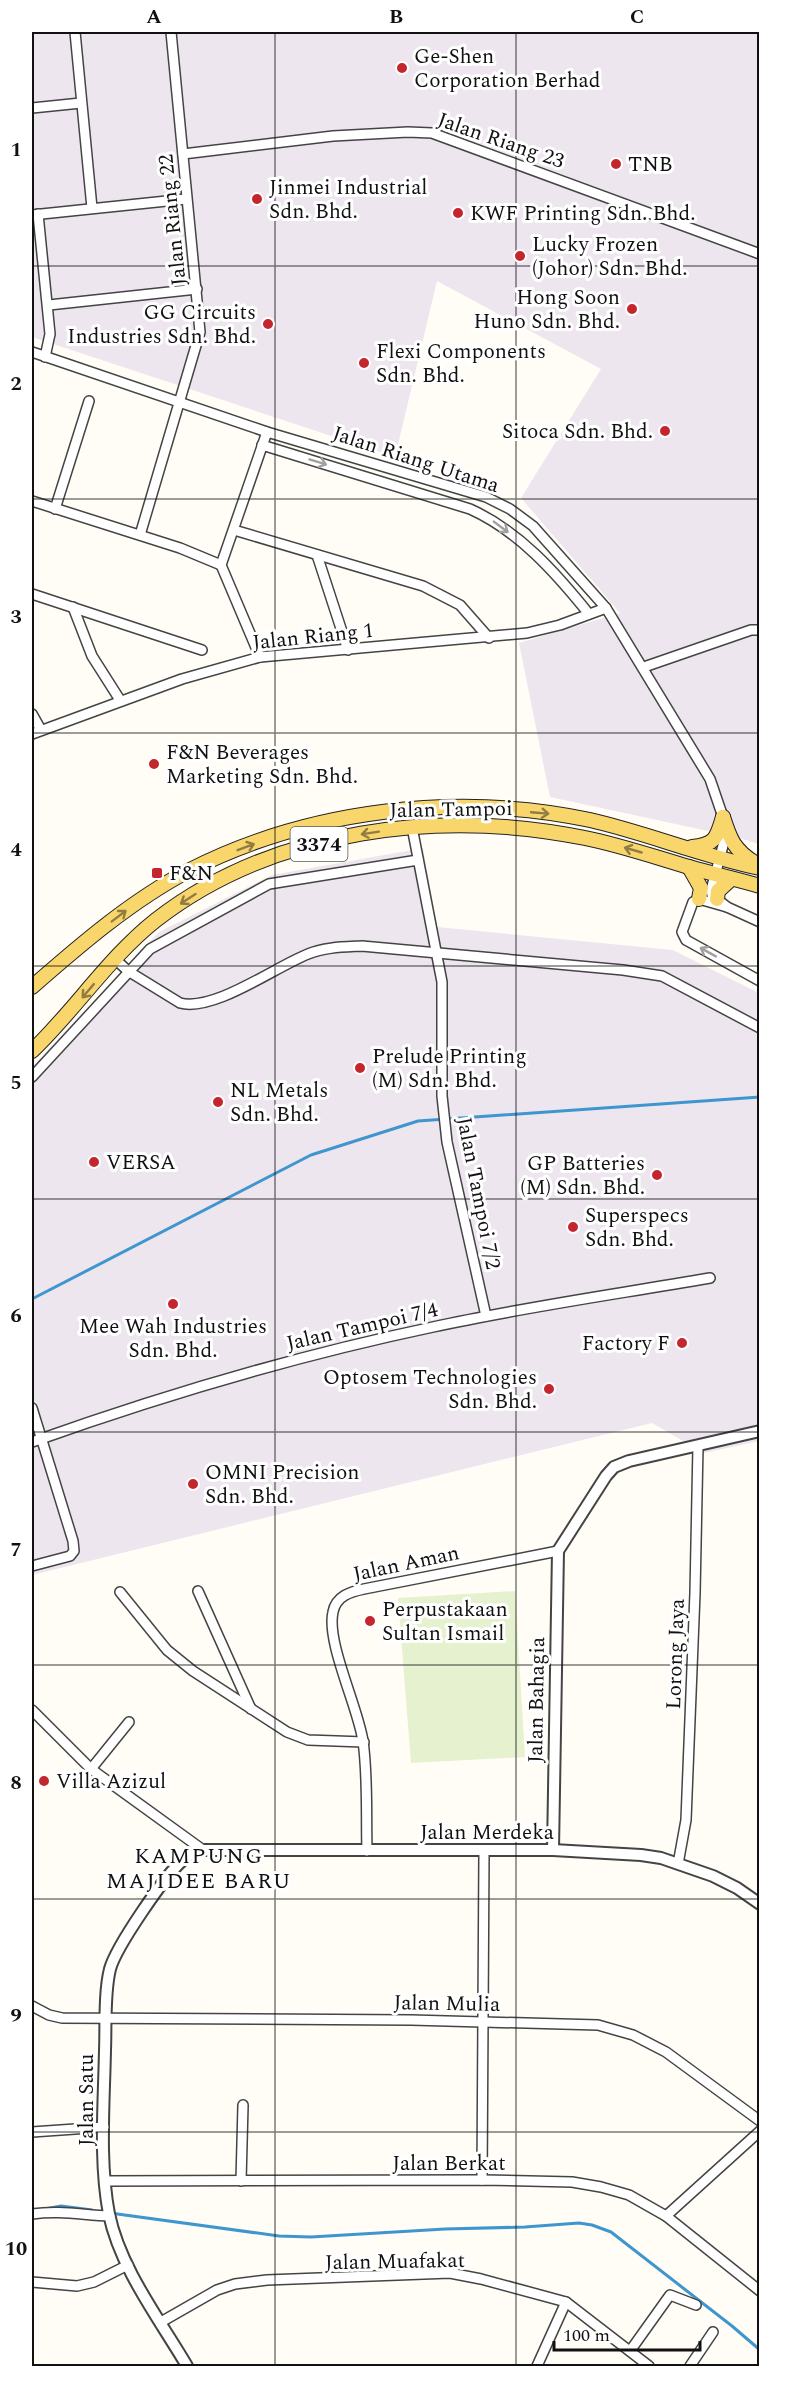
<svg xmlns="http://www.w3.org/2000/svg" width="791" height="2398" viewBox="0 0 791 2398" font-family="Spectral,serif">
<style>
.industrial{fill:#eee6ef}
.pitch{fill:#e6f2cf}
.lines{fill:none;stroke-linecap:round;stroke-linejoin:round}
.stream{stroke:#3f96cf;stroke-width:3}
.minor-casing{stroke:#444;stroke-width:12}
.tertiary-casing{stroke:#444;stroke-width:14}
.primary-casing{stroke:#222;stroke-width:16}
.minor{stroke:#fff;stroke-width:9}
.tertiary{stroke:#fff;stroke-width:10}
.primary{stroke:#f9d66b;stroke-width:14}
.oneway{stroke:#a0a0a0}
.oneway2{stroke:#917d42}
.grid{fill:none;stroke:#111;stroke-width:1.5;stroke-opacity:0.55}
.poi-dot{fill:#c4262e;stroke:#fff;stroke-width:2}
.labels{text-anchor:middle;stroke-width:6;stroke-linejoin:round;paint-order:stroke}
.shield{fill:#fff;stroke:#585858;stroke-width:1.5}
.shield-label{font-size:20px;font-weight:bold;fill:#111}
.poi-label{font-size:21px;fill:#111;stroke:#fff;text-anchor:start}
.street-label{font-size:21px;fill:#111;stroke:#fff}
.neighbourhood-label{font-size:22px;letter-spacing:1.5px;fill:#111;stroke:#fff}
.neatline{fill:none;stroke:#111;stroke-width:2}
.grid-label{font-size:20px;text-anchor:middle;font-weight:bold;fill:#111}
</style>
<rect width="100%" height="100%" fill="#fffdf5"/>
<!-- industrial -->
<g class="industrial">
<path d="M32 32H759V844L736 837 550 797 519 643 620 613 521 498 601 369 437 281 395 457 32 337Z"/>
<path d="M423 848 437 927 673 950 759 993V1441L704 1453 652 1423 32 1575V1067L159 932 272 875Z"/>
</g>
<!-- pitch -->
<path class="pitch" d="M515 1591 525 1757 411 1763 398 1598Z"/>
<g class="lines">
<!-- stream -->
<g class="stream">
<path d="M32 1299 311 1155 418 1121 760 1097"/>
<path d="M45 2209 61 2206 92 2210"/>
<path d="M110 2213 279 2236 311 2237 445 2229 525 2227 579 2223 592 2225 611 2232 732 2326 760 2350"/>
</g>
<defs>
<g id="minor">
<path d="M75 32 92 208"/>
<path d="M32 108 81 103"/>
<path d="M183 154 333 136 408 132 432 133 760 254"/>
<path d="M38 214 50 334 45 357"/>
<path d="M32 215 186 199"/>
<path d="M49 305 197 289"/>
<path d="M32 352 267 432 486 497 510 509 533 526 606 608 710 779 723 817 724 842 711 890 712 895 727 907"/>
<path d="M262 445 470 509C519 531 556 573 589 614"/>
<path d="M32 501 180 548 221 565"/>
<path d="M55 509 89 401"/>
<path d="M234 530 423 586 460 605 489 638"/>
<path d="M140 535 200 332 171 32"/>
<path d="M317 555 348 650"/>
<path d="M32 594 202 650"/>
<path d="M73 607 92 656 120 700"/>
<path d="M260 657 221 565 267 432"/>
<path d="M644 667 751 630H760"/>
<path d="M32 714 41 730"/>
<path d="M32 734 182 679 260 657 527 633 560 625 606 608"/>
<path d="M412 827 442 982V1096L447 1142 486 1316"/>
<path d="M760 922 727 907 699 899 693 902 682 932 686 940 760 981"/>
<path d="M115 959 128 971 180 1003C214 1012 275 967 308 954 325 947 344 947 362 946L623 970 662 976 760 1028"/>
<path d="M32 1077 150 949 269 884 418 860"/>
<path d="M32 1408 73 1541 74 1551 70 1556 32 1566"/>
<path d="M32 1442C164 1395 295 1356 433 1327 524 1307 618 1294 710 1278"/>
<path d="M198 1591 251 1709"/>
<path d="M120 1592 167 1650 193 1671 287 1732 308 1740 364 1742"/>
<path d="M32 1710 91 1769 203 1850"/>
<path d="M91 1769 129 1722"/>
<path d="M367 1851C366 1816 368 1776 363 1741 358 1707 326 1642 333 1612 336 1596 350 1592 364 1589L558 1551"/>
<path d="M678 1864 686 1820 695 1593 698 1446"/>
<path d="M32 2006 49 2015 62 2018 411 2020 598 2025 633 2035 666 2052 760 2121"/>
<path d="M32 2132 104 2127"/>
<path d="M482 2180 484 1852"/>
<path d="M106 2181 482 2180 572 2182 601 2187 629 2195 666 2216 760 2291"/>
<path d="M241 2181 243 2105"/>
<path d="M32 2214C60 2210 82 2215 110 2216"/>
<path d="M666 2216 760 2131"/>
<path d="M32 2282 77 2286 94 2282 128 2265"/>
<path d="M161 2322 217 2290 235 2284 267 2280 450 2273 481 2279 566 2302 649 2366"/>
<path d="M630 2351 670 2295 696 2305"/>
<path d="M537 2366 566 2302"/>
<path d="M690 2366 713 2332"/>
</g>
<g id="tertiary">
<path d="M553 1850 558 1551 606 1476 614 1467 629 1461 760 1431"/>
<path d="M187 2366C160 2320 120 2268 109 2214 99 2162 104 2103 105 2050 106 2026 104 1993 110 1969 116 1947 165 1875 183 1860 189 1855 196 1852 203 1850H553L641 1855 661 1858 713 1876 737 1888 760 1904"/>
</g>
<g id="primary">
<path d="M723 817C730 839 734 850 755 863"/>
<path d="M692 847C715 845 717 838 723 817"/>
<path d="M689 867 701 888 699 899"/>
<path d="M717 899 718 891 731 879"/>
<path d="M32 987C80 945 131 901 188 871 309 809 457 792 590 820 647 833 702 856 760 868"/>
<path d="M32 1051C75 1010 109 957 156 920 275 828 441 809 585 838 620 845 655 857 689 867 713 874 736 879 760 886"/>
</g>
</defs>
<!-- minor casing -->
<use href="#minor" class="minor-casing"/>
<!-- tertiary casing -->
<use href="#tertiary" class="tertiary-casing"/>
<!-- primary casing -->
<use href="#primary" class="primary-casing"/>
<!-- minor -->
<use href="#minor" class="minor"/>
<!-- tertiary -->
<use href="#tertiary" class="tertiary"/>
<!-- primary -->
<use href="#primary" class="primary"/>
</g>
<!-- one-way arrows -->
<defs><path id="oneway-shaft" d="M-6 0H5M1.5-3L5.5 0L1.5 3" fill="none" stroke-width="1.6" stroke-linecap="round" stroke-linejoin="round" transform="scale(1.5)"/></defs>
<g class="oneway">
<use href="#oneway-shaft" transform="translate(318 462) rotate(17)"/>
<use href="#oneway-shaft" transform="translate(501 527) rotate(37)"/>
<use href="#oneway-shaft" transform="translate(708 952) rotate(-151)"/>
</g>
<g class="oneway2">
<use href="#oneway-shaft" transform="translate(540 813) rotate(5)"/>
<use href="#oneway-shaft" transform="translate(370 833) rotate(171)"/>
<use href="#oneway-shaft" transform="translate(246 847) rotate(-21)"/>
<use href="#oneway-shaft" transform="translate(633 850) rotate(-164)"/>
<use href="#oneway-shaft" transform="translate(188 899) rotate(147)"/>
<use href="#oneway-shaft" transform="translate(119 916) rotate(-37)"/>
<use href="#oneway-shaft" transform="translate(88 991) rotate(130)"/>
</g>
<!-- grid -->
<path class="grid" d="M275 32V2366M516 32V2366M32 266H760M32 499H760M32 733H760M32 966H760M32 1199H760M32 1432H760M32 1665H760M32 1899H760M32 2132H760"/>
<!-- markers -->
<g class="poi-dot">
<circle cx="402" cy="68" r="6"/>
<circle cx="616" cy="164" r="6"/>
<circle cx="257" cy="199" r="6"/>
<circle cx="458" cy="213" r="6"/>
<circle cx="520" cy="256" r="6"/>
<circle cx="632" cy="309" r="6"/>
<circle cx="268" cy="324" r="6"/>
<circle cx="364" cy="363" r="6"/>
<circle cx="665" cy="431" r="6"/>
<circle cx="154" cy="764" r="6"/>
<rect x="151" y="867" width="12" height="12" rx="3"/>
<circle cx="360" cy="1068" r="6"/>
<circle cx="218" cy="1102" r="6"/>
<circle cx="94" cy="1162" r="6"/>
<circle cx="657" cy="1175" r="6"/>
<circle cx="573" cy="1227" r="6"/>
<circle cx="173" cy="1304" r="6"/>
<circle cx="682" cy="1343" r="6"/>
<circle cx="549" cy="1389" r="6"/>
<circle cx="193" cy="1484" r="6"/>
<circle cx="370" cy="1621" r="6"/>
<circle cx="44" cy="1781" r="6"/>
</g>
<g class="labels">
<!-- shield labels -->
<rect class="shield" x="290.5" y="827" width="57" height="34" rx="4.5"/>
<g class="shield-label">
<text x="319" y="851">3374</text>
</g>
<!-- poi labels -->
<g class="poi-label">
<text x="414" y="63">Ge-Shen<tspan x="414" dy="24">Corporation Berhad</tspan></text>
<text x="628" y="171">TNB</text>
<text x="269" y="194">Jinmei Industrial<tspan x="269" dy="24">Sdn. Bhd.</tspan></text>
<text x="470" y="220">KWF Printing Sdn. Bhd.</text>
<text x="532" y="251">Lucky Frozen<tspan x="532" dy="24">(Johor) Sdn. Bhd.</tspan></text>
<text x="620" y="304" text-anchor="end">Hong Soon<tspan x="620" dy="24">Huno Sdn. Bhd.</tspan></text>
<text x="256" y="319" text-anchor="end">GG Circuits<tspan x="256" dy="24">Industries Sdn. Bhd.</tspan></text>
<text x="376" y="358">Flexi Components<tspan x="376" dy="24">Sdn. Bhd.</tspan></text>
<text x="653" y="438" text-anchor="end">Sitoca Sdn. Bhd.</text>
<text x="166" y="759">F&amp;N Beverages<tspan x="166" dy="24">Marketing Sdn. Bhd.</tspan></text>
<text x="169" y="880">F&amp;N</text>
<text x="372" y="1063">Prelude Printing<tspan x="372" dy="24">(M) Sdn. Bhd.</tspan></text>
<text x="230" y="1097">NL Metals<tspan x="230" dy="24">Sdn. Bhd.</tspan></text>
<text x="106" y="1169">VERSA</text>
<text x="645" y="1170" text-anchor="end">GP Batteries<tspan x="645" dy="24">(M) Sdn. Bhd.</tspan></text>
<text x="585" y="1222">Superspecs<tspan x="585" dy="24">Sdn. Bhd.</tspan></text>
<text x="173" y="1333" text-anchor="middle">Mee Wah Industries<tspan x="173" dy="24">Sdn. Bhd.</tspan></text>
<text x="670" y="1350" text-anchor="end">Factory F</text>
<text x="537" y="1384" text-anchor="end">Optosem Technologies<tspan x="537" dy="24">Sdn. Bhd.</tspan></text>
<text x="205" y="1479">OMNI Precision<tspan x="205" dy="24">Sdn. Bhd.</tspan></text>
<text x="382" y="1616">Perpustakaan<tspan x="382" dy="24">Sultan Ismail</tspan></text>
<text x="56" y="1788">Villa Azizul</text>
</g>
<!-- street labels -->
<g class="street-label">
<text transform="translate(501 140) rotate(19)" y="7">Jalan Riang 23</text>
<text transform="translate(172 220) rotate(-96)" y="7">Jalan Riang 22</text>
<text transform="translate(416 459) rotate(18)" y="7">Jalan Riang Utama</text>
<text transform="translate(313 636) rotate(-6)" y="7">Jalan Riang 1</text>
<text transform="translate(451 809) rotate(-1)" y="7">Jalan Tampoi</text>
<text transform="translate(479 1193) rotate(79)" y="7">Jalan Tampoi 7/2</text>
<text transform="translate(362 1326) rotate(-13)" y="7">Jalan Tampoi 7/4</text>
<text transform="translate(406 1563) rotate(-12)" y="7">Jalan Aman</text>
<text transform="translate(675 1654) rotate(-88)" y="7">Lorong Jaya</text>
<text transform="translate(536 1700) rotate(-89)" y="7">Jalan Bahagia</text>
<text x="487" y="1839">Jalan Merdeka</text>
<text transform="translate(447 2003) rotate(1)" y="7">Jalan Mulia</text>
<text transform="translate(86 2100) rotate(-90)" y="7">Jalan Satu</text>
<text x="449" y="2170">Jalan Berkat</text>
<text transform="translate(395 2261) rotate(-1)" y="7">Jalan Muafakat</text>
</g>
<!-- neighbourhood labels -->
<g class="neighbourhood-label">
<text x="199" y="1863">KAMPUNG<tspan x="199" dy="25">MAJIDEE BARU</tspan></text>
</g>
</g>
<!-- border -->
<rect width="791" height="2398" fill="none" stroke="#ffffff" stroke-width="66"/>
<!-- scale -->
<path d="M554 2341v9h146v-9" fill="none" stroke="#111111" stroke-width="3"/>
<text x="563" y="2341" font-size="18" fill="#111111" stroke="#ffffff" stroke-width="4.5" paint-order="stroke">100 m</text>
<rect x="33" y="33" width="725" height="2332" class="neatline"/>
<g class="grid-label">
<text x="154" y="23">A</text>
<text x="396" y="23">B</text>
<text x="637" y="23">C</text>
<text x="16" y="156">1</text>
<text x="16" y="390">2</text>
<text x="16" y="623">3</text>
<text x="16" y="856">4</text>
<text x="16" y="1089">5</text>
<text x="16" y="1322">6</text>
<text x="16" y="1556">7</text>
<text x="16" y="1789">8</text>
<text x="16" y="2022">9</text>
<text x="16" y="2255">10</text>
</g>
</svg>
